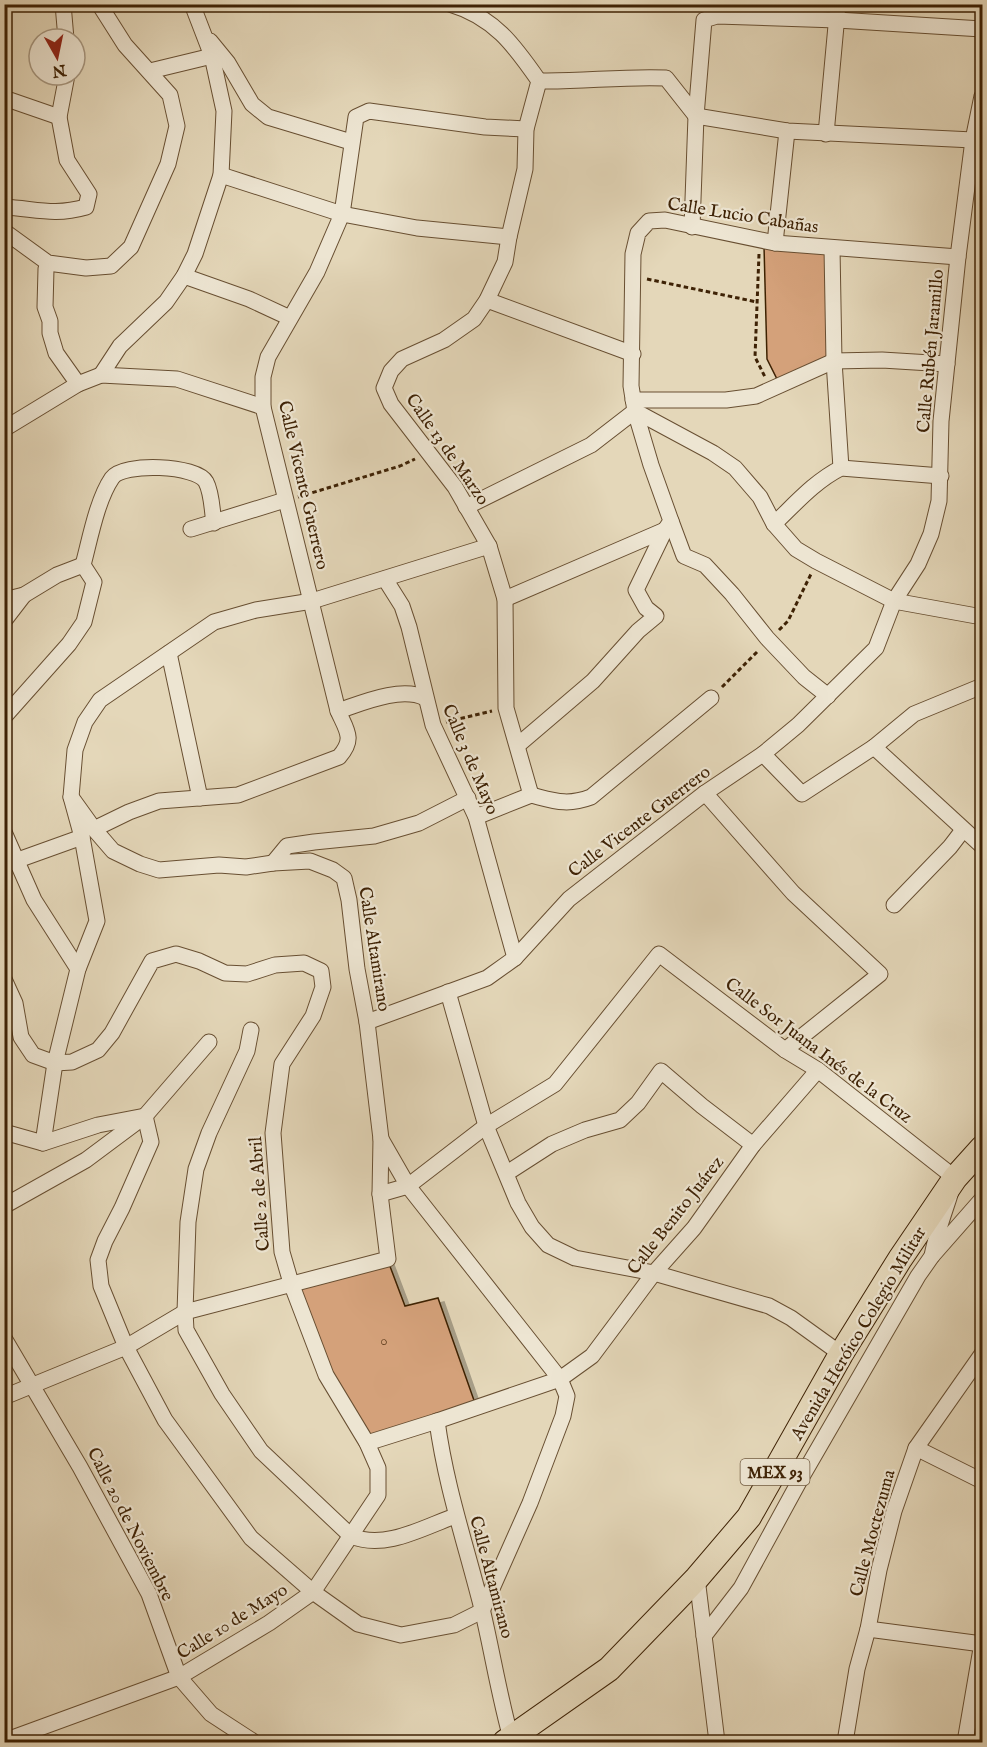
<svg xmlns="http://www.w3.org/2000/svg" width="987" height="1747" viewBox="0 0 987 1747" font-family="'IM FELL English',serif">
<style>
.building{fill:#d4a17a;stroke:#3e2205;stroke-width:1.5;filter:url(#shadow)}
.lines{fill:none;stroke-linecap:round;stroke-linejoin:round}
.street-casing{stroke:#684f32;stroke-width:17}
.primary-casing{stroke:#3e2205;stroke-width:26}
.path{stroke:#3e2205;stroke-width:3;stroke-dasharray:4.5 3;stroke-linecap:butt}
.street{stroke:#ede5d2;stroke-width:15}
.primary{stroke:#e4d7b9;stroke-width:24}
.labels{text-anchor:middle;stroke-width:4.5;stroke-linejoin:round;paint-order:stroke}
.number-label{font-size:15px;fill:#644222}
.shield{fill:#ede5d2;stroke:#725c42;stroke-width:1.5}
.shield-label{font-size:16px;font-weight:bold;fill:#3e2205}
.street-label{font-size:18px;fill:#3e2205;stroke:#ede5d2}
</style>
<defs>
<filter id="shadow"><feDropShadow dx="6" dy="4" stdDeviation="0" flood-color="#0004"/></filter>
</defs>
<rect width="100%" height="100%" fill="#e4d7b9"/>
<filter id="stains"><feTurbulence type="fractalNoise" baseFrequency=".00333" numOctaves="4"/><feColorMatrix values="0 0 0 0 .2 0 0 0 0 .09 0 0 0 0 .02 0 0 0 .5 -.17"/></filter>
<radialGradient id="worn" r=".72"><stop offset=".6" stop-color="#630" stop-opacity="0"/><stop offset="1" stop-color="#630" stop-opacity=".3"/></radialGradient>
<!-- building -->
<g class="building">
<path d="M764 246 830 252V358L778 381 767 359Z"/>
<path d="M388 1261 405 1306 438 1298 476 1406 367 1441 328 1374 294 1285Z"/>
</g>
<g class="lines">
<defs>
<g id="street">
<path d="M63 4 66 39"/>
<path d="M450 4C494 17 514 45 539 81L526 129 525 169 509 237 505 262 487 300 474 319 444 340 402 359 391 371 384 388 391 404 455 487 489 546 505 599 506 708 531 795"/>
<path d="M210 41 228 63 252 104 268 117 351 142"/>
<path d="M150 71 212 56"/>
<path d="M539 81C582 82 623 76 666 78L696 116"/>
<path d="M4 98 59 117"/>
<path d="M696 116 787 131 973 140"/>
<path d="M826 134 838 4"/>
<path d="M221 175 342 214 417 228 509 237"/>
<path d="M4 207C37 209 54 216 86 207L89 194 67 160 59 117 67 75"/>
<path d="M692 227 696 116 704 20 717 16 837 20 982 29"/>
<path d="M4 231 48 263 86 268 111 266 131 247 168 164 177 126 170 95 125 45 99 4"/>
<path d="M775 243 787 131"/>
<path d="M832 248 834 361 841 468"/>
<path d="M958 257 775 243 665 220 649 221 638 233 633 254 631 386 635 411 713 453 735 468 760 497 774 524 796 549 816 561 894 601 982 617"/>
<path d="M48 263 46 269 45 307 50 321V333L56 353 78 384"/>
<path d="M184 276 249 299 290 318"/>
<path d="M487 300 633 354"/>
<path d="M101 375 120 346 166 302 184 276 195 254 221 175 224 111 212 56 192 4"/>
<path d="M633 400H726L756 396 834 361 882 360 947 364"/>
<path d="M4 429 78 384 101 375 177 379 263 407"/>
<path d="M466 507 591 445 635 411 651 465 671 521 665 530 636 590 646 608 656 616 638 631 593 681 518 745"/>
<path d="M671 521 684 556 705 565 732 594 767 638 804 677 828 696"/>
<path d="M774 524C795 504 815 481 841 468L941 476"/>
<path d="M191 529 285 500"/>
<path d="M385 579 402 606 409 627 433 725 476 817 515 958"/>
<path d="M505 599 665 530"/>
<path d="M4 600 24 595 57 575 83 565"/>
<path d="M4 621 24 595"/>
<path d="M169 653 200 798"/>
<path d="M338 711C362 703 401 686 425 698"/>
<path d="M4 717 69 644 84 622 94 582 83 565C90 539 97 500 112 478 123 462 197 465 206 482 212 493 212 511 214 523"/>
<path d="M874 747 982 846"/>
<path d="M763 754 802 794 874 747 914 714 982 686"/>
<path d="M705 793 793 893 880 974 785 1050"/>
<path d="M531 795C555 801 567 806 591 797L711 698"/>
<path d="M71 797 94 829 129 812 159 801 238 795 339 757C355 739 347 731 338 711L263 407V377L268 357 317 272 342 214 356 117 369 111 485 127 526 129"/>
<path d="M476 817 531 795"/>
<path d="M4 832 34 900 78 969"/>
<path d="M273 863 287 846 314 842 374 836 419 823 468 798"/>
<path d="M4 865 82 837"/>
<path d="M894 905 950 847 963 830"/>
<path d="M4 979 15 1003 21 1037 33 1055 55 1063 72 1062 98 1050 112 1033 152 961 176 954 199 961 225 973 247 974 275 965 304 963 321 971 323 987 313 1016 282 1064 273 1133 282 1252 291 1283 326 1375 367 1443 378 1468V1495L313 1592 269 1623 179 1677 4 1741"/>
<path d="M448 992 486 1126 518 1203 532 1227 548 1245 575 1258 654 1273 769 1306 791 1318 841 1354"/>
<path d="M367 1022 487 978 515 958 569 899 705 793 763 754 798 725 876 648 894 601 918 564 931 534 939 501 941 421 958 257 973 140 982 96"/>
<path d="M251 1030 247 1051 209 1133 196 1169 188 1222 185 1312 186 1330 222 1394 261 1451 351 1536C385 1550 422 1528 455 1516"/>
<path d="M4 1132 43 1143 98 1125 145 1116 151 1142 122 1208 105 1241 98 1260 101 1286 126 1347 165 1420 251 1538 313 1592 358 1624 401 1635 454 1625 482 1611 530 1503 563 1416 567 1396 560 1379 408 1186 381 1139"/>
<path d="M43 1143 55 1063 78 969 97 921 82 837 71 797 75 750 85 722 100 700 214 622 256 610 312 601 489 546"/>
<path d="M507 1173 552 1144 585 1130 620 1120 638 1103 661 1071 702 1106 753 1145"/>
<path d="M380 1194 408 1186 486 1126 555 1084 659 954 785 1050 818 1070 955 1178C948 1204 937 1229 932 1256"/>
<path d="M4 1206 86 1160 145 1116 209 1042"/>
<path d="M4 1338 80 1467 149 1594 179 1677 211 1714 254 1742"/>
<path d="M4 1397 126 1347 185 1312 388 1259 380 1194 381 1139 367 1022 357 969 349 900 344 878 333 870 310 861 273 863 246 867 219 865 159 870 140 864 113 851 94 829"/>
<path d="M437 1421C446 1488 467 1548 483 1613 493 1656 500 1700 512 1742"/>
<path d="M367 1443 437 1421 560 1379 592 1356 654 1273 694 1228 753 1145 818 1070"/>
<path d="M916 1448 982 1481"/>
<path d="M697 1578 717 1742"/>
<path d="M868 1629 982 1644"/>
<path d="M704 1636 741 1588 800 1480 918 1276 932 1256 982 1199"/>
<path d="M845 1742 857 1669 868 1629 879 1570 894 1511 916 1448 982 1354"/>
<path d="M965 1742 982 1643"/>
</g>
<path id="primary" d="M505 1742 609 1669 697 1578 749 1517 841 1354 900 1259 955 1178 982 1148"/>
</defs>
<!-- street casing -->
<use href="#street" class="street-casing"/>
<!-- primary casing -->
<use href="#primary" class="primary-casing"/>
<!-- path -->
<g class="path">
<path d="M759 254 755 357 765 377"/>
<path d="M647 279 757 302"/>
<path d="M298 497 400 466 415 459"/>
<path d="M779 630 788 621 811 574"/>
<path d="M722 687 759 650"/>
<path d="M446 722 492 711"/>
</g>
<!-- street -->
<use href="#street" class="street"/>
<!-- primary -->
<use href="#primary" class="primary"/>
</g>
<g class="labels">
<!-- number labels -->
<g class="number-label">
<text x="384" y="1345">0</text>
</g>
<!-- shield labels -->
<rect class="shield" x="740.5" y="1459" width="69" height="26" rx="4.5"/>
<g class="shield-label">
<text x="775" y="1478">MEX 93</text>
</g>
<!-- street labels -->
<g class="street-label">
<text transform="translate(743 215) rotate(9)" y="6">Calle Lucio Cabañas</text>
<text transform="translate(930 351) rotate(-85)" y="6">Calle Rubén Jaramillo</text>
<text transform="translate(448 449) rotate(55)" y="6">Calle 13 de Marzo</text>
<text transform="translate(304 485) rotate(77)" y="6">Calle Vicente Guerrero</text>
<text transform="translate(471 759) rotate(67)" y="6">Calle 3 de Mayo</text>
<text transform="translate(639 821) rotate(-37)" y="6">Calle Vicente Guerrero</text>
<text transform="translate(375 949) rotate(81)" y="6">Calle Altamirano</text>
<text transform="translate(819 1050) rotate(37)" y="6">Calle Sor Juana Inés de la Cruz</text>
<text transform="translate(259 1194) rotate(-94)" y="6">Calle 2 de Abril</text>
<text transform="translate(675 1215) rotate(-52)" y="6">Calle Benito Juárez</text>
<text transform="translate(858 1333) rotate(-59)" y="6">Avenida Heróico Colegio Militar</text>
<text transform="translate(131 1524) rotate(63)" y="6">Calle 20 de Noviembre</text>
<text transform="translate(872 1533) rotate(-75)" y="6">Calle Moctezuma</text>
<text transform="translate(492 1577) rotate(75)" y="6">Calle Altamirano</text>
<text transform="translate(232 1621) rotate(-32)" y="6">Calle 10 de Mayo</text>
</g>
</g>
<!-- margin -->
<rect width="987" height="1747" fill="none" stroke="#e4d7b9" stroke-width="24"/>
<rect x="6" y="6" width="975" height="1735" fill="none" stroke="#3e2205" stroke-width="3"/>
<rect x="12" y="12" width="963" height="1723" fill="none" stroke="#3e2205" stroke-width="1.5"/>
<!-- north arrow -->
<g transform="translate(57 57) rotate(171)"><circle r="28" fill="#ede5d2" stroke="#a79780" stroke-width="1.5"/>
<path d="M0-4.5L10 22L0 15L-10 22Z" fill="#8f2418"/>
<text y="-9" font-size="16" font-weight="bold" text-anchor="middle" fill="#3e2205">N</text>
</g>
<rect width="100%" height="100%" filter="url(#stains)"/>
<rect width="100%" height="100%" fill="url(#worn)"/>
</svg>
